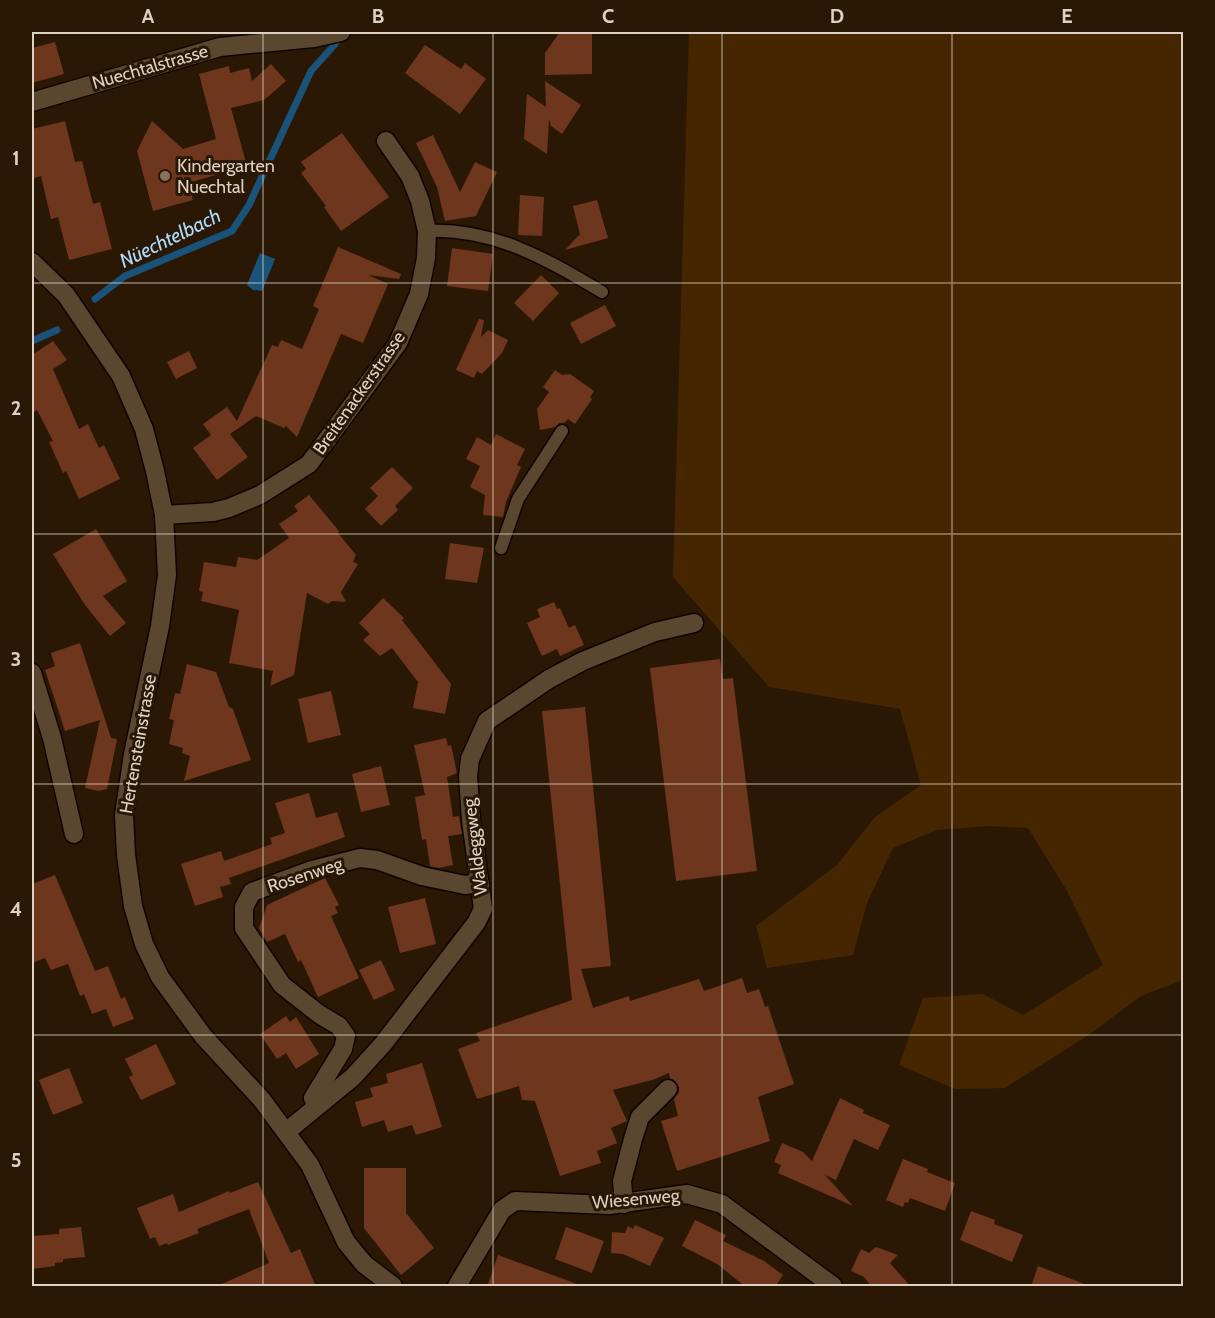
<svg xmlns="http://www.w3.org/2000/svg" width="1215" height="1318" viewBox="0 0 1215 1318" font-family="Cabin,sans-serif">
<style>
.green{fill:#462600}
.water{fill:#195379}
.lines{fill:none;stroke-linecap:round;stroke-linejoin:round}
.stream{stroke:#195379;stroke-width:7}
.building{fill:#6d361d}
.lane-casing{stroke:#120400;stroke-width:15}
.street-casing{stroke:#120400;stroke-width:21}
.secondary-casing{stroke:#120400;stroke-width:21}
.lane{stroke:#5b4630;stroke-width:12}
.street{stroke:#5b4630;stroke-width:18}
.secondary{stroke:#5b4630;stroke-width:18}
.grid{fill:none;stroke:#ded1c4;stroke-width:1.5;stroke-opacity:0.55}
.education-dot{fill:#8d6e63;stroke:#2b1804;stroke-width:2}
.labels{text-anchor:middle;stroke-width:6;stroke-linejoin:round;paint-order:stroke}
.street-label{font-size:18px;fill:#ded1c4;stroke:#2b1804}
.poi-label{font-size:18px;fill:#ded1c4;stroke:#2b1804;text-anchor:start}
.water-label{font-size:20px;font-style:italic;fill:#acdbff;stroke:#2b1804}
.neatline{fill:none;stroke:#ded1c4;stroke-width:2}
.grid-label{font-size:20px;text-anchor:middle;font-weight:bold;fill:#ded1c4}
</style>
<rect width="100%" height="100%" fill="#2b1804"/>
<!-- green -->
<path class="green" d="M689 32H1183V980L1141 996 1087 1036 1005 1088 955 1089 899 1065 923 998 983 994 1023 1015 1103 965 1067 891 1028 828 989 826 937 830 893 848 867 903 853 955 767 968 756 926 837 865 875 817 921 785 900 709 769 687 673 577Z"/>
<!-- water -->
<path class="water" d="M260 253 275 259 262 291 253 290 247 285Z"/>
<g class="lines">
<!-- stream -->
<g class="stream">
<path d="M95 299 125 276 232 231 249 205 311 71 336 43"/>
<path d="M32 341 57 330"/>
</g>
</g>
<!-- building -->
<g class="building">
<path d="M560 32H592V74L545 75V53Z"/>
<path d="M55 42 64 74 32 83V48Z"/>
<path d="M425 45 461 69 465 63 486 79 460 114 405 73Z"/>
<path d="M271 64 286 81 264 100 231 108 247 166 188 183 193 200 153 211 137 151 152 121 183 149 216 139 199 74 229 66 230 73 249 68 252 81Z"/>
<path d="M545 81 581 105 562 134 551 126 549 119 547 154 524 139 527 94 546 107Z"/>
<path d="M65 121 75 162 82 161 93 204 100 202 112 249 69 260 58 217 51 219 41 176 34 178 32 167V129Z"/>
<path d="M342 133 389 197 341 231 324 207 326 206 301 173 306 169 301 162Z"/>
<path d="M433 135 460 192 475 162 497 172 476 216 445 221 437 187 416 143Z"/>
<path d="M520 195 544 197 542 236 518 235Z"/>
<path d="M597 200 608 238 565 250 580 234 573 206Z"/>
<path d="M338 247 401 274 399 279 368 275 388 284 363 343 341 334 297 437 286 426 284 428 256 416 230 434 248 457 217 480 193 448 211 435 203 424 227 407 237 421 272 345 278 347 281 340 302 349 319 309 313 306Z"/>
<path d="M452 248 493 254 488 291 447 286Z"/>
<path d="M541 275 559 293 533 321 514 303Z"/>
<path d="M605 305 616 326 581 344 570 323Z"/>
<path d="M479 319 484 320 481 337 488 330 508 340 502 353 482 374 477 371 474 378 456 370Z"/>
<path d="M53 341 67 360 53 369 79 429 88 424 99 448 104 445 120 479 79 499 66 471 63 473 49 442 53 441 37 410 32 413V355Z"/>
<path d="M189 351 197 368 176 379 167 362Z"/>
<path d="M555 370 562 375 570 374 594 391 590 397 592 399 575 424 568 419 564 423H559L555 427 540 430 537 409 549 392 543 387Z"/>
<path d="M496 434 525 449 517 465 521 467 506 502 503 517 483 515 485 495 470 487 480 466 466 459 477 437 491 445Z"/>
<path d="M392 467 413 488 395 506 398 510 381 526 365 509 378 496 370 488Z"/>
<path d="M309 495 339 531 338 533 356 555 353 562 358 564 341 592 346 602 332 601 328 604 307 593 294 675 270 686 273 671 229 663 239 610 201 601 203 592 199 591 204 562 236 567 238 557 257 560 289 538 279 524 298 511 294 506Z"/>
<path d="M96 529 127 581 103 596 126 623 110 636 85 605 53 554Z"/>
<path d="M450 543 484 548 477 583 445 579Z"/>
<path d="M383 598 404 618 402 620 451 684 445 714 413 708 418 682 392 648 380 656 363 640 370 634 359 623Z"/>
<path d="M554 602 557 609 560 608 569 628 575 625 584 645 560 656 557 649 542 656 527 623 540 617 537 609Z"/>
<path d="M80 643 111 738 117 739 107 789 99 791 85 788 100 720 65 731 45 670 55 666 51 653Z"/>
<path d="M720 659 723 679 733 678 757 871 676 881 650 668Z"/>
<path d="M187 664 216 672 229 707 233 709 251 760 184 781 190 756 182 753 183 748 169 744 174 720 169 719 175 693 180 694Z"/>
<path d="M331 691 341 735 308 743 298 699Z"/>
<path d="M585 707 611 966 581 969 593 1008 629 996 630 1001 699 979 704 991 742 978 747 993 759 989 765 1007 768 1006 794 1084 758 1097 770 1141 677 1171 661 1121 678 1116 674 1099 679 1092V1087L675 1081 670 1078 669 1073 652 1080 613 1090 627 1121 611 1128 617 1143 597 1151 601 1163 560 1176 535 1101 522 1100 519 1086 477 1099 458 1049 480 1041 476 1033 572 1000 542 711Z"/>
<path d="M446 738 448 746 451 745 457 773 447 777 453 817 459 816 462 834 448 836 453 865 439 868 430 866 426 839 422 840 415 797 425 795 414 745Z"/>
<path d="M381 766 390 805 361 812 352 774Z"/>
<path d="M309 793 316 818 337 812 345 837 229 878 231 884 220 887 223 897 195 906 181 864 221 851 224 861 272 844 270 838 285 833 275 803Z"/>
<path d="M55 875 95 971 108 966 121 999 125 997 134 1019 113 1027 106 1009 92 1014 84 994 80 996 68 964 51 970 45 958 32 963V884Z"/>
<path d="M325 878 339 905 335 907 338 913 331 916 359 978 318 997 301 960 298 962 285 934 267 942 259 928 267 905Z"/>
<path d="M425 898 436 944 400 953 388 907Z"/>
<path d="M381 960 395 990 374 1000 359 970Z"/>
<path d="M286 1016 290 1022 296 1017 319 1054 296 1069 286 1053 277 1059 260 1034Z"/>
<path d="M156 1044 176 1084 141 1100 129 1077 133 1075 125 1059Z"/>
<path d="M422 1063 442 1127 416 1135 412 1125 388 1132 384 1120 362 1127 355 1102 373 1097 370 1088 388 1083 386 1074Z"/>
<path d="M69 1068 83 1103 53 1115 39 1080Z"/>
<path d="M840 1098 864 1110 863 1113 890 1125 878 1150 854 1139 836 1180 825 1175 853 1206 778 1173 781 1165 774 1162 782 1143 803 1152 812 1161Z"/>
<path d="M903 1159 928 1169 927 1172 955 1183 945 1211 910 1198 908 1203 905 1202 903 1207 886 1200Z"/>
<path d="M364 1168H406V1213L434 1248 401 1275 364 1228Z"/>
<path d="M258 1182 291 1253 300 1249 316 1287H215L269 1263 249 1209 197 1229 199 1233 168 1245 167 1243 159 1246 155 1237 150 1239 137 1208 173 1194 179 1212 229 1191 230 1193Z"/>
<path d="M971 1211 995 1220 994 1224 1023 1235 1012 1262 960 1240Z"/>
<path d="M695 1220 726 1235 723 1241 764 1261 783 1275 775 1287H746L717 1264 682 1246Z"/>
<path d="M635 1225 664 1238 650 1266 623 1254 611 1253 612 1232 625 1233 628 1226 633 1229Z"/>
<path d="M81 1227 85 1257 63 1259V1262L55 1263V1266L32 1269V1236L59 1234V1229Z"/>
<path d="M566 1227 604 1241 592 1273 555 1259Z"/>
<path d="M876 1247 898 1255 890 1263 911 1287H872L864 1277 851 1271 861 1249 869 1253Z"/>
<path d="M498 1255 577 1284V1287H487Z"/>
<path d="M1038 1266 1087 1285V1287H1031Z"/>
</g>
<g class="lines">
<defs>
<g id="lane">
<path d="M427 231C494 228 546 259 602 292"/>
<path d="M501 548 518 499 562 431"/>
</g>
<g id="street">
<path d="M32 102 220 47 314 38 341 32"/>
<path d="M164 515 213 512 229 508 260 495 309 464 398 343 419 294 426 258 427 231 420 201 410 176 386 141"/>
<path d="M32 673 52 738 74 834"/>
<path d="M317 1105 313 1098 343 1049 346 1036 339 1026 319 1014 282 985 244 928V907L252 892 312 870 360 858 377 860 422 876 465 885 480 883"/>
<path d="M286 1132 353 1077 383 1044 476 923 483 909 471 820 468 776 470 759 487 721 549 679 583 661 655 632 694 623"/>
<path d="M624 1204 622 1181 633 1139 640 1117 668 1089"/>
<path d="M457 1286 502 1210 515 1201 609 1205 687 1194 722 1204 833 1286"/>
</g>
<path id="secondary" d="M32 262 66 295 121 376 144 429 155 471 164 515 167 575 160 626 133 754 124 815 126 855 133 906 144 944 160 977 203 1036 262 1100 310 1165 346 1242 364 1264 393 1286"/>
</defs>
<!-- lane casing -->
<use href="#lane" class="lane-casing"/>
<!-- street casing -->
<use href="#street" class="street-casing"/>
<!-- secondary casing -->
<use href="#secondary" class="secondary-casing"/>
<!-- lane -->
<use href="#lane" class="lane"/>
<!-- street -->
<use href="#street" class="street"/>
<!-- secondary -->
<use href="#secondary" class="secondary"/>
</g>
<!-- grid -->
<path class="grid" d="M263 32V1286M493 32V1286M722 32V1286M952 32V1286M32 283H1184M32 534H1184M32 784H1184M32 1035H1184"/>
<!-- markers -->
<circle class="education-dot" cx="165" cy="176" r="6"/>
<g class="labels">
<!-- street labels -->
<g class="street-label">
<text transform="translate(150 67) rotate(-16)" y="6">Nuechtalstrasse</text>
<text transform="translate(359 393) rotate(-55)" y="6">Breitenackerstrasse</text>
<text transform="translate(138 744) rotate(-80)" y="6">Hertensteinstrasse</text>
<text transform="translate(475 847) rotate(-97)" y="6">Waldeggweg</text>
<text transform="translate(305 875) rotate(-18)" y="6">Rosenweg</text>
<text transform="translate(636 1199) rotate(-5)" y="6">Wiesenweg</text>
</g>
<!-- poi labels -->
<g class="poi-label">
<text x="177" y="172">Kindergarten<tspan x="177" dy="21">Nuechtal</tspan></text>
</g>
<!-- water labels -->
<g class="water-label">
<text transform="translate(170 238) rotate(-26)" y="7">Nüechtelbach</text>
</g>
</g>
<!-- border -->
<rect width="1215" height="1318" fill="none" stroke="#2b1804" stroke-width="66"/>
<rect x="33" y="33" width="1149" height="1252" class="neatline"/>
<g class="grid-label">
<text x="148" y="23">A</text>
<text x="378" y="23">B</text>
<text x="608" y="23">C</text>
<text x="837" y="23">D</text>
<text x="1067" y="23">E</text>
<text x="16" y="165">1</text>
<text x="16" y="415">2</text>
<text x="16" y="666">3</text>
<text x="16" y="916">4</text>
<text x="16" y="1167">5</text>
</g>
</svg>
